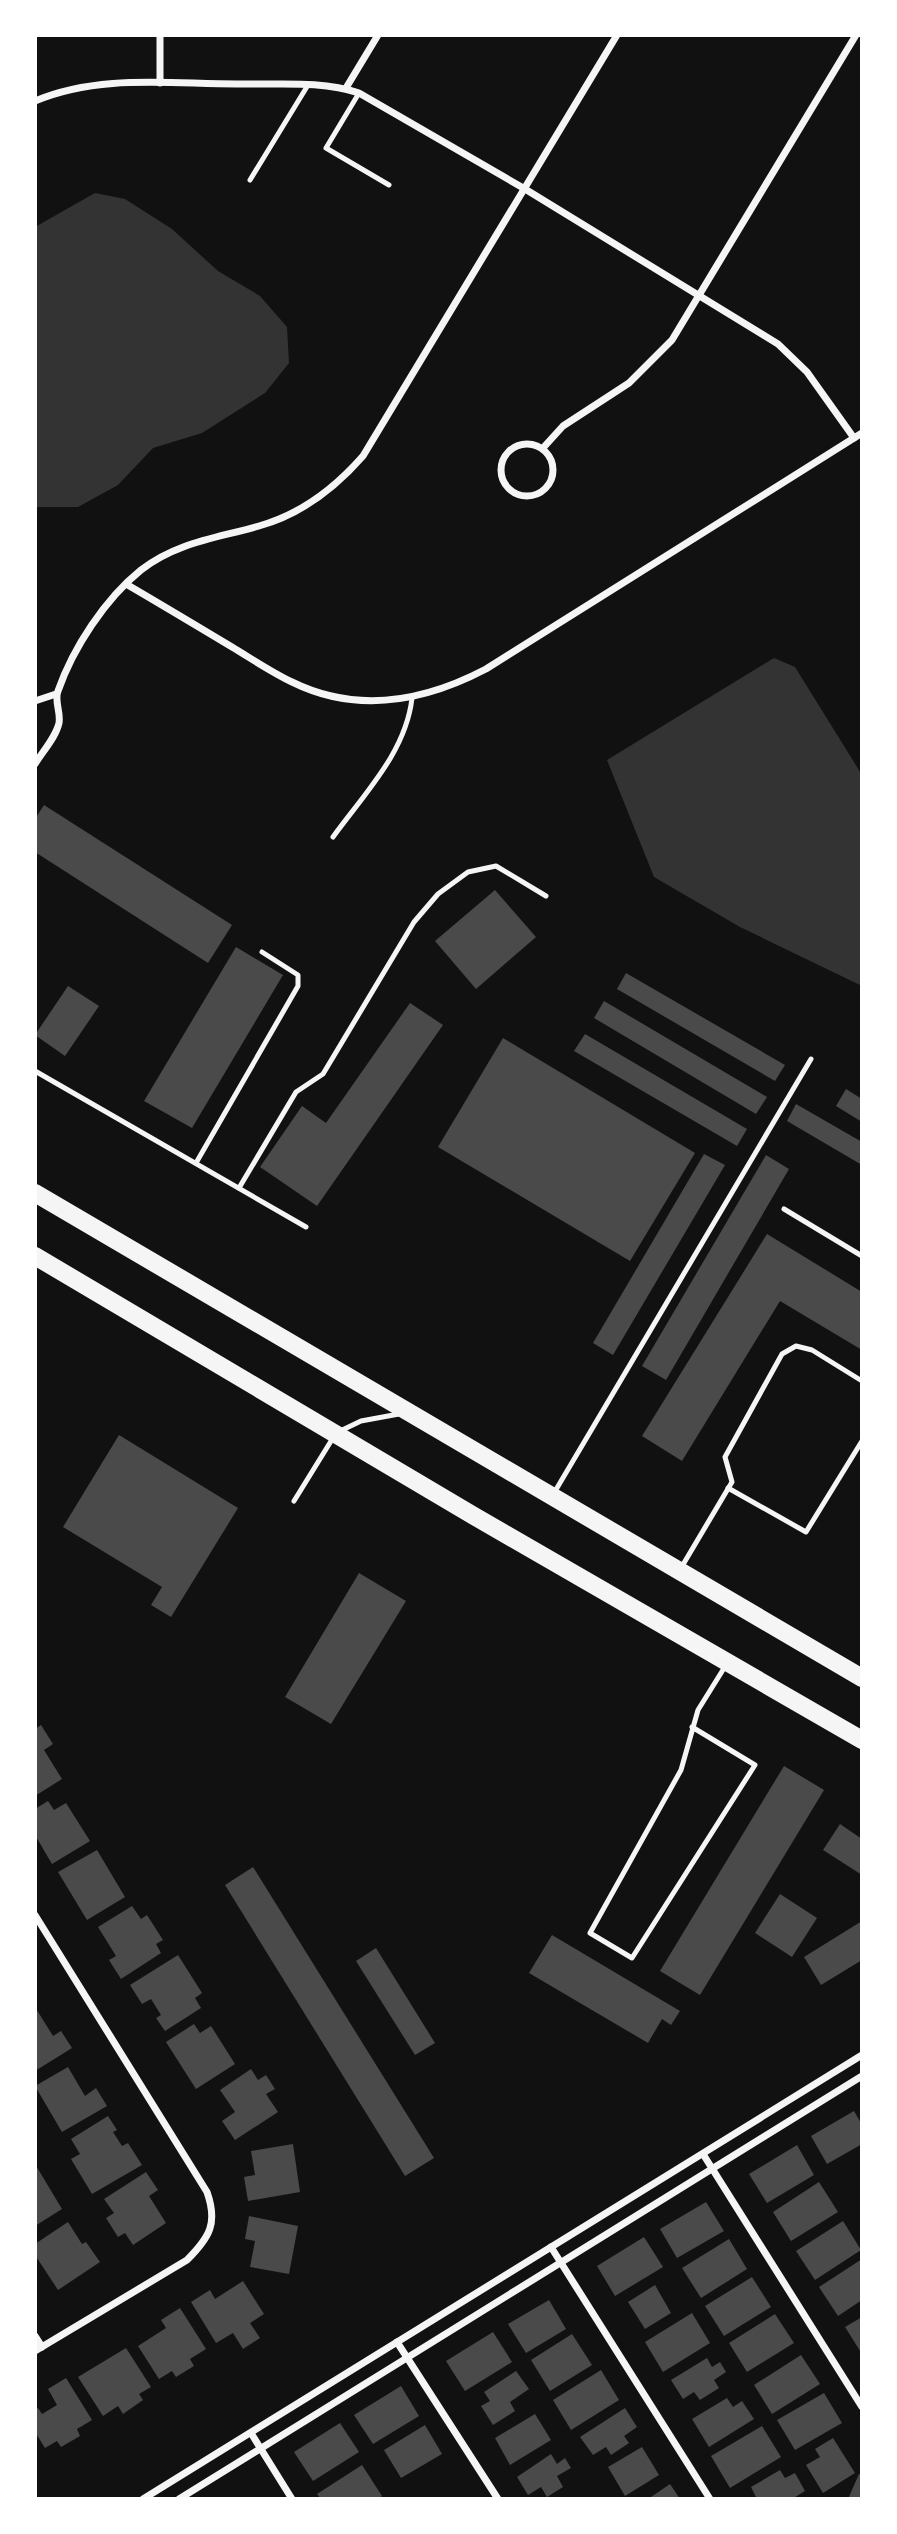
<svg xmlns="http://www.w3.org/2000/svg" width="897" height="2534" viewBox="0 0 897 2534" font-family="'Exo 2',sans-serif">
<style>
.water{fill:#333}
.building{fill:#4a4a4a}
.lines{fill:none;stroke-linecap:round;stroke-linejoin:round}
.service{stroke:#f5f5f5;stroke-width:5}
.minor{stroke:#f5f5f5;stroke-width:7}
.primary{stroke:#f5f5f5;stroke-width:18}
</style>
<rect width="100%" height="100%" fill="#111"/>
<!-- water -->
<g class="water">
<path d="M95 193 125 199 172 229 218 271 260 296 287 327 289 363 265 393 202 433 153 448 118 485 78 507H35V227Z"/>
<path d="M774 658 795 667 862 775V986L740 927 654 877 607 760Z"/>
</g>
<!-- building -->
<g class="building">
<path d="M44 805 232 925 208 963 35 852V819Z"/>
<path d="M495 890 536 937 476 989 435 941Z"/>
<path d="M236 947 283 975 192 1128 144 1101Z"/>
<path d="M626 973 785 1065 775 1081 617 989Z"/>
<path d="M68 986 99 1006 65 1056 35 1035Z"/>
<path d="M604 1001 767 1097 756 1114 594 1018Z"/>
<path d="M410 1003 443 1025 317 1206 260 1167 302 1106 326 1123Z"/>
<path d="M585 1034 747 1129 737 1146 574 1051Z"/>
<path d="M503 1038 695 1153 630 1261 438 1147Z"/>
<path d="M846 1089 862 1099V1122L836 1106Z"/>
<path d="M796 1104 862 1142V1165L787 1121Z"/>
<path d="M704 1154 725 1165 613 1355 593 1343Z"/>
<path d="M766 1155 789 1169 666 1380 642 1366Z"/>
<path d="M767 1234 862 1292V1350L780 1301 682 1461 642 1436Z"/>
<path d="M119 1435 238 1508 171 1617 151 1605 162 1587 63 1527Z"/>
<path d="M359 1573 406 1601 331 1724 285 1697Z"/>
<path d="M41 1725 53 1744 44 1750 62 1779 35 1796V1729Z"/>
<path d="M784 1766 824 1790 700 1995 660 1971Z"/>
<path d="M48 1801 54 1810 66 1803 90 1841 52 1864 35 1835V1809Z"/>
<path d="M840 1824 862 1839V1875L823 1850Z"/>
<path d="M97 1850 125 1897 87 1920 58 1872Z"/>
<path d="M253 1867 434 2158 405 2176 225 1885Z"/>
<path d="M780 1894 817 1918 792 1957 755 1933Z"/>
<path d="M132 1906 141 1919 147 1915 163 1940 156 1944 161 1953 121 1979 109 1960 116 1956 98 1927Z"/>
<path d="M862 1921V1960L821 1985 804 1957Z"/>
<path d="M552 1935 680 2011 671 2025 662 2019 648 2043 529 1973Z"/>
<path d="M376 1948 435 2043 415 2055 356 1961Z"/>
<path d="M178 1955 202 1993 195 1998 201 2008 165 2031 156 2018 161 2015 151 1999 142 2004 130 1985Z"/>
<path d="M35 2007 53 2036 61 2031 72 2048 35 2071Z"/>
<path d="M194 2024 200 2033 211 2026 235 2064 196 2089 166 2042Z"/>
<path d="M68 2067 85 2096 96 2088 107 2106 62 2132 35 2086Z"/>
<path d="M251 2069 258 2080 266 2075 275 2089 266 2094 278 2112 235 2140 222 2121 235 2112 220 2090Z"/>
<path d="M854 2111 862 2125V2144L827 2164 811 2136Z"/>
<path d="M108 2116 117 2130 113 2132 122 2146 128 2143 142 2165 92 2194 71 2159 80 2154 71 2139Z"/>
<path d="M293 2144 300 2192 248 2201 244 2177 255 2175 251 2151Z"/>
<path d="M797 2145 814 2175 767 2203 749 2174Z"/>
<path d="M35 2164 62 2209 35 2226Z"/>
<path d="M146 2172 158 2190 149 2196 166 2223 133 2245 125 2233 118 2237 106 2218 114 2213 104 2199Z"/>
<path d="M819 2182 838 2212 791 2241 773 2212Z"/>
<path d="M706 2202 724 2231 677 2258 660 2229Z"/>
<path d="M249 2216 298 2226 289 2274 250 2267 255 2241 245 2239Z"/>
<path d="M843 2221 861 2250 815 2280 796 2251Z"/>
<path d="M68 2222 82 2244 86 2242 100 2262 58 2290 35 2255V2244Z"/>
<path d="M644 2237 663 2267 615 2296 597 2266Z"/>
<path d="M729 2239 747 2269 701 2298 682 2268Z"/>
<path d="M862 2259V2300L838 2316 819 2287Z"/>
<path d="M752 2277 771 2307 724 2336 705 2306Z"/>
<path d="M243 2281 264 2314 250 2323 260 2338 243 2349 233 2333 216 2343 191 2302 210 2290 215 2299Z"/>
<path d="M655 2285 671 2313 645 2329 628 2302Z"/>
<path d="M549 2300 566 2329 526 2353 508 2324Z"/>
<path d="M180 2308 206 2349 190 2359 194 2366 176 2377 172 2371 159 2379 138 2346 166 2328 161 2320Z"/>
<path d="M692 2313 710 2343 663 2372 645 2342Z"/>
<path d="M775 2314 794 2343 747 2372 729 2343Z"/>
<path d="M862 2317V2354L845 2327Z"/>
<path d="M493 2332 512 2362 465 2391 446 2361Z"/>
<path d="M572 2334 592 2365 550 2391 531 2360Z"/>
<path d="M126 2348 151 2387 139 2394 143 2400 123 2414 118 2406 103 2416 78 2377Z"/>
<path d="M801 2355 820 2384 772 2414 754 2385Z"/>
<path d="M707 2358 712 2367 720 2362 726 2372 714 2380 719 2388 700 2400 694 2392 683 2399 671 2380Z"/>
<path d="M601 2370 619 2400 571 2430 553 2400Z"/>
<path d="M516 2371 529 2389 510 2402 515 2411 493 2425 481 2406 490 2401 484 2392Z"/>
<path d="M66 2378 92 2420 77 2429 80 2436 61 2447 57 2441 45 2448 35 2432V2410L38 2408 42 2414 57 2405 48 2389Z"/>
<path d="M401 2386 419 2416 373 2444 354 2415Z"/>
<path d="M824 2393 842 2423 795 2450 777 2420Z"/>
<path d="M727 2398 733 2407 742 2401 754 2419 709 2447 692 2419Z"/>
<path d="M625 2408 637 2427 624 2436 629 2443 611 2455 606 2447 593 2455 580 2437Z"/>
<path d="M535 2414 551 2440 510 2465 495 2438Z"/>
<path d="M340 2423 359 2452 313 2481 294 2452Z"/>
<path d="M425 2425 442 2454 401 2478 384 2450Z"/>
<path d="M762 2426 781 2457 730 2488 711 2456Z"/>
<path d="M833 2438 855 2473 823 2493 806 2465 820 2457 815 2449Z"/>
<path d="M642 2447 659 2475 625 2496 608 2467Z"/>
<path d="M551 2454 557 2464 565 2458 571 2468 557 2476 563 2487 547 2497 541 2487 528 2495 517 2477Z"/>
<path d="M362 2465 382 2496 378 2499H321L317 2494Z"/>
<path d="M780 2470 785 2478 795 2473 805 2491 792 2499H757L751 2487Z"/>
<path d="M859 2474 862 2476V2499H848Z"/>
<path d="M670 2484 680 2499H648Z"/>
</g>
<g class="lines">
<!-- service -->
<g class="service">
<path d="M359 93 326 148 389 185"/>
<path d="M250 180 308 85"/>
<path d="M333 837C364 794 406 752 412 698"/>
<path d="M35 1071 306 1227"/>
<path d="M196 1163 298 986V975L262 952"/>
<path d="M239 1188 296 1092 323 1074 414 922 438 894 468 872 496 866 546 896"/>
<path d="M784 1209 862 1256"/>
<path d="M728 1488 806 1532 862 1441"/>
<path d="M554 1493 811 1059"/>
<path d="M294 1501 336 1433 361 1421 399 1414"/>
<path d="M681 1568 732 1482 725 1457 782 1354 796 1346 812 1350 862 1381"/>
<path d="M692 1727 755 1765 632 1958 590 1933 681 1770 698 1710 726 1665"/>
</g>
<!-- minor -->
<g class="minor">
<path d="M160 35V83"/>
<path d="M346 88 378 35"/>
<path d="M35 101C99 74 169 84 237 84 277 85 321 80 359 93L525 189 778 344 807 372 854 438"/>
<circle cx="527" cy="470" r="26"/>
<path d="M543 448 563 426 629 383 672 340 856 35"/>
<path d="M126 584C162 605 197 626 232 647 252 659 271 672 292 682 357 714 425 701 486 669L862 433"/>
<path d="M35 701 56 694"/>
<path d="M35 764C43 751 56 737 59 723 61 712 54 701 58 691 73 648 105 599 141 570 177 542 218 538 259 526 302 514 335 488 363 456L617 35"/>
<path d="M35 1915 207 2192C218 2223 210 2237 187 2260L35 2351"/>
<path d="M703 2154 862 2407"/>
<path d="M551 2247 710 2499"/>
<path d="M35 2336 42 2347"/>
<path d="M397 2342 498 2499"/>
<path d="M251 2433 292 2499"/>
<path d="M143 2499 862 2055"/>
<path d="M179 2499 862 2076"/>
</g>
<!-- primary -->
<g class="primary">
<path d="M35 1193 862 1678"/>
<path d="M35 1256 474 1516 862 1740"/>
</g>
</g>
<!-- border -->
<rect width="897" height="2534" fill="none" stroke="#ffffff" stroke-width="74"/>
</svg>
